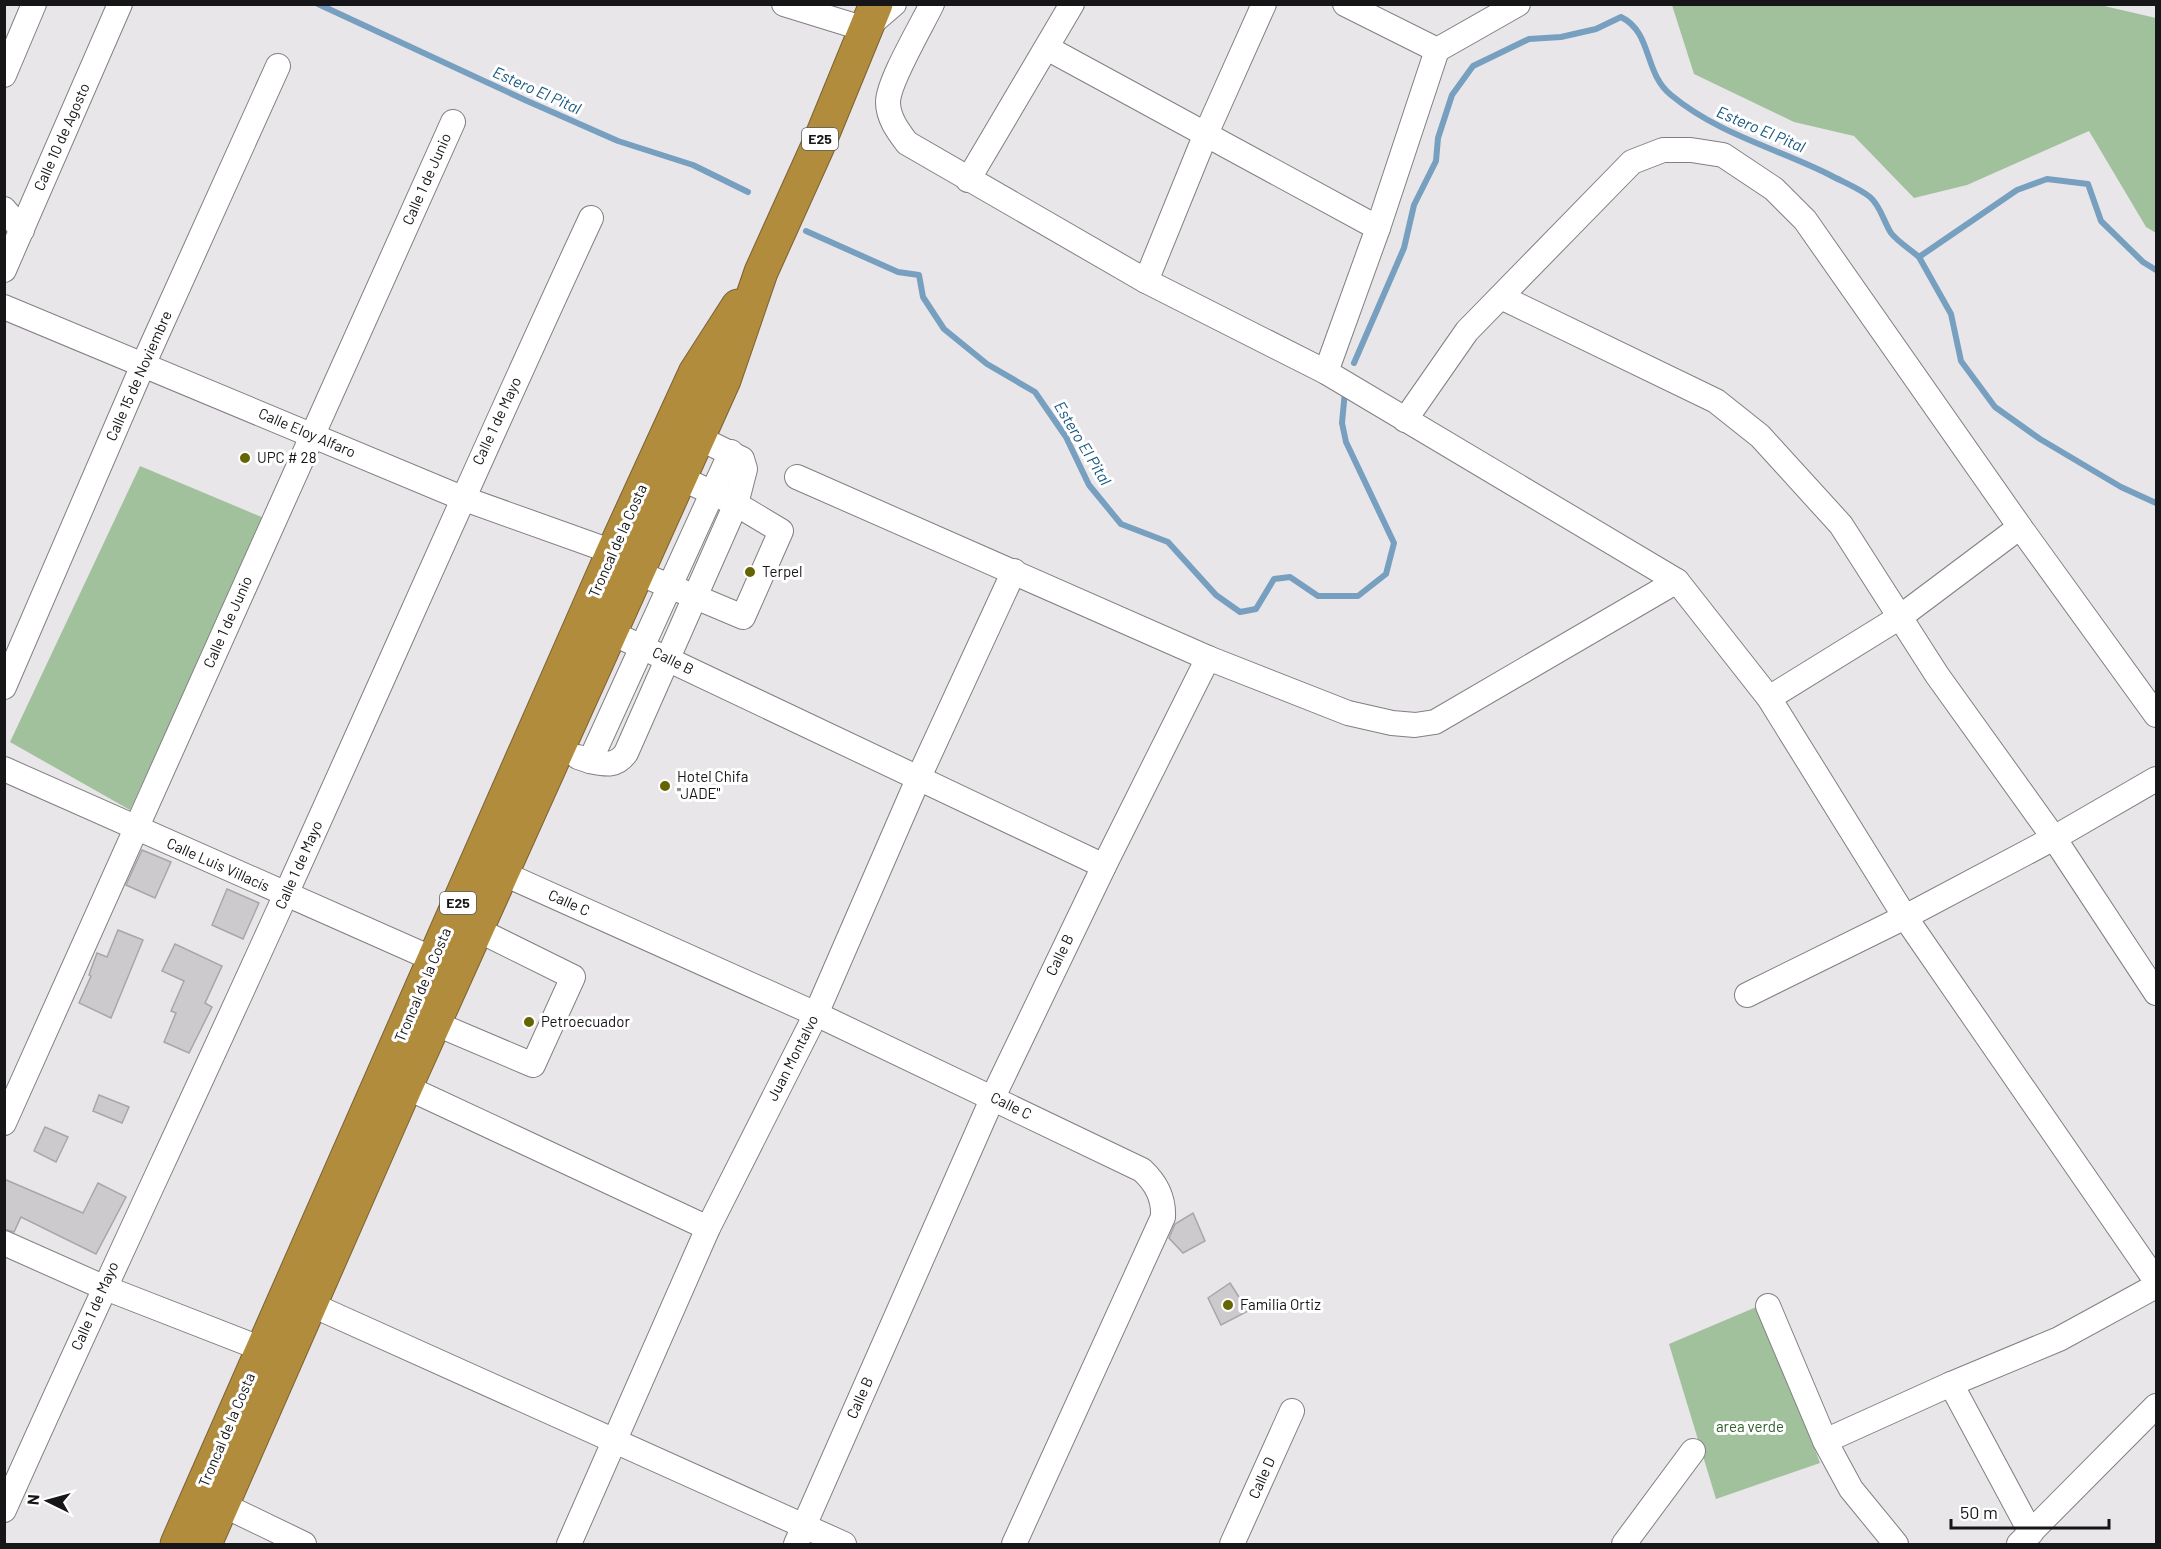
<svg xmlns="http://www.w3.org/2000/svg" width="2161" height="1549" viewBox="0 0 2161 1549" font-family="Barlow,sans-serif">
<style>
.green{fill:#a1c19d}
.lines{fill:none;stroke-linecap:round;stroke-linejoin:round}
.stream{stroke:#779fc0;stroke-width:6}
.building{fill:#cdcacd;stroke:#a9a6a9;stroke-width:1.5}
.minor-casing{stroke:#827f83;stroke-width:26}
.highway-casing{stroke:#7b6230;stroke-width:35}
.minor{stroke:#fff;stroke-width:24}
.highway{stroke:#b18c3d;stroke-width:33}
.poi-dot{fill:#646500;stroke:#fff;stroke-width:2}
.labels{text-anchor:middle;stroke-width:6;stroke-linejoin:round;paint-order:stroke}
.shield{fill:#fff;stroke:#5c5b5d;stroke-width:1.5}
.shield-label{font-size:14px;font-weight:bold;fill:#161517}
.street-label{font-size:15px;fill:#161517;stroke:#fff}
.poi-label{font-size:15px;fill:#161517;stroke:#fff;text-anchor:start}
.park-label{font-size:15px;fill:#31602d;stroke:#fff}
.water-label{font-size:16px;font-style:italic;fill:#155782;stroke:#fff}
</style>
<rect width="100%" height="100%" fill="#e9e6e9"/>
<!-- green -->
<g class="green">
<path d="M2100 5 2156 18V233L2146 227 2089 131 1967 185 1914 198 1854 136 1794 122 1694 74 1672 5Z"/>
<path d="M140 466 264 518 130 810 10 742Z"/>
<path d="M1761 1305 1820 1463 1716 1499 1669 1344Z"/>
</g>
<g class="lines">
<!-- stream -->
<g class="stream">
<path d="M318 4 525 100 618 141 693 165 748 192"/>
<path d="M806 231 898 272 919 275 923 297 944 329 987 364 1035 392 1066 437 1089 485 1121 524 1168 542 1216 595 1240 612 1256 609 1274 579 1290 577 1318 596H1358L1386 574 1394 543 1346 442 1342 423 1345 391"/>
<path d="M1919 257 1951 314 1961 361 1995 407 2040 439 2121 487 2156 503"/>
<path d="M1354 363 1404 248 1414 205 1436 161 1438 138 1452 95 1473 66 1529 39 1561 37 1596 29 1621 17C1653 33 1643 72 1671 95 1718 134 1776 148 1830 175 1843 182 1859 188 1870 197 1880 205 1884 222 1891 233 1898 242 1910 249 1919 257L2017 190 2047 179 2088 184 2101 221 2143 262 2156 270"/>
</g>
</g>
<!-- building -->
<g class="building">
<path d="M142 850 171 862 155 898 126 885Z"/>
<path d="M227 889 259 903 243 939 212 925Z"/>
<path d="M118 930 143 940 111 1018 79 1003 91 976 89 975 97 953 107 957Z"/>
<path d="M175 944 222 966 205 1003 212 1007 189 1053 164 1042 176 1013 171 1011 184 981 162 971Z"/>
<path d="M99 1095 129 1107 122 1123 93 1111Z"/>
<path d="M45 1127 68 1137 56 1162 34 1151Z"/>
<path d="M4 1179 83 1213 98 1183 126 1197 96 1254 21 1217 14 1232 4 1229Z"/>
<path d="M1193 1213 1205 1241 1183 1253 1169 1238 1175 1224Z"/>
<path d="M1230 1283 1248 1311 1221 1325 1208 1298Z"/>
</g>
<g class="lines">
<defs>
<g id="minor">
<path d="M784 4 865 29 894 4"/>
<path d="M932 4C922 25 888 82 888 102 888 118 898 131 907 143L1146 281 1326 372 1677 581 1769 698 1905 917 2156 1281"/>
<path d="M1345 4 1437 50 1518 4"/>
<path d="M1047 48 1378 228 1326 372"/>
<path d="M4 75 34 4"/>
<path d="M968 180 1072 4"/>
<path d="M4 209 22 230"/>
<path d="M1378 228 1437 50"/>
<path d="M4 270 120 4"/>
<path d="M1146 281 1205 136 1264 4"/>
<path d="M1501 297 1716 401 1760 436 1841 525 1937 675 2054 838 1905 917 1747 995"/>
<path d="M4 307 462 498 613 552"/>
<path d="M1405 420 1467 331 1632 162 1663 150H1691L1723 155 1774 189 1805 220 2020 527 1900 617 1769 698"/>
<path d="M797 477 1208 658 1348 713 1392 723 1415 725 1435 722 1677 581"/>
<path d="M2020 527 2156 715"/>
<path d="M636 572 743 617 781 531 736 504 681 478"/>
<path d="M610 632 1104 866 993 1097 796 1544"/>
<path d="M4 687 143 365 278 66"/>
<path d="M578 757 590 761 731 452"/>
<path d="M590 761C605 764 616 767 626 753L736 504 745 469 742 459 699 438"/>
<path d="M4 769 433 959"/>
<path d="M2156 779 2054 838 2156 993"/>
<path d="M1104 866 1208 658"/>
<path d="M502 873 816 1014 1142 1170C1156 1183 1164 1197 1163 1217L1014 1544"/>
<path d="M420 1017 533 1065 573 977 476 929"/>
<path d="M391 1080 708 1228"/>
<path d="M4 1123 453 122"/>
<path d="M4 1243 103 1287 262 1349"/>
<path d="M310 1304 844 1544"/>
<path d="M1768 1306 1825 1441 1851 1489 1896 1544"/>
<path d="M1825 1441 1951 1384"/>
<path d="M223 1505 304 1544"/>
<path d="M4 1510C96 1304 193 1100 286 894 388 669 487 442 591 218"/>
<path d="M2031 1533 1951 1384 2059 1339 2156 1286"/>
<path d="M569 1544 708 1228 816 1014 919 777 1014 571"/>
<path d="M1232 1544 1292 1411"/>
<path d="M1624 1544 1693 1451"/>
<path d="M2019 1544 2156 1406"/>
</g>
<g id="highway">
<path d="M177 1544 613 552 695 373 738 306"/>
<path d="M205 1544 406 1086 724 380 761 272 817 148 876 4"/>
</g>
</defs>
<!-- minor casing -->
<use href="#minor" class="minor-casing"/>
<!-- highway casing -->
<use href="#highway" class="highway-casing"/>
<!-- minor -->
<use href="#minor" class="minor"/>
<!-- highway -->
<use href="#highway" class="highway"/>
</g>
<!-- markers -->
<g class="poi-dot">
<circle cx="245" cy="458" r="6"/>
<circle cx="750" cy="572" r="6"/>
<circle cx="665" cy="786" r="6"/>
<circle cx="529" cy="1022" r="6"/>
<circle cx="1228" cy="1305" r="6"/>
</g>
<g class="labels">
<!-- shield labels -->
<g class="shield">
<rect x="802" y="128" width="36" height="22" rx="4.5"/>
<rect x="440" y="892" width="36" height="22" rx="4.5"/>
</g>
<g class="shield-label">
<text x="820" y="144">E25</text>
<text x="458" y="908">E25</text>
</g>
<!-- street labels -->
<g class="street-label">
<text transform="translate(62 137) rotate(-66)" y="5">Calle 10 de Agosto</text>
<text transform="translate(427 179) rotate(-66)" y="5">Calle 1 de Junio</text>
<text transform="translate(139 376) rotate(-66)" y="5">Calle 15 de Noviembre</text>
<text transform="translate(497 421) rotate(-65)" y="5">Calle 1 de Mayo</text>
<text transform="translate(307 433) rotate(23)" y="5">Calle Eloy Alfaro</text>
<text transform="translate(618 541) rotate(-66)" y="5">Troncal de la Costa</text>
<text transform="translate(228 622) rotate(-66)" y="5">Calle 1 de Junio</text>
<text transform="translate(673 661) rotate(26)" y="5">Calle B</text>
<text transform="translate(218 865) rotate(24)" y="5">Calle Luis Villacís</text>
<text transform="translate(299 865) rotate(-66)" y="5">Calle 1 de Mayo</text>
<text transform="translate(569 903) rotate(24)" y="5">Calle C</text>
<text transform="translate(1060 955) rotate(-64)" y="5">Calle B</text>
<text transform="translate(423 985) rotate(-67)" y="5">Troncal de la Costa</text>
<text transform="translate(793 1058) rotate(-63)" y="5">Juan Montalvo</text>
<text transform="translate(1011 1106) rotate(26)" y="5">Calle C</text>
<text transform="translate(95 1306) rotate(-66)" y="5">Calle 1 de Mayo</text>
<text transform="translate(860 1398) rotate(-66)" y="5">Calle B</text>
<text transform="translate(227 1430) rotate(-67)" y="5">Troncal de la Costa</text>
<text transform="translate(1262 1478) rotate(-66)" y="5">Calle D</text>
</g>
<!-- poi labels -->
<g class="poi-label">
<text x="257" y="463">UPC # 28</text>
<text x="762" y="577">Terpel</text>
<text x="677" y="782">Hotel Chifa<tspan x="677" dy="17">"JADE"</tspan></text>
<text x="541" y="1027">Petroecuador</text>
<text x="1240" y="1310">Familia Ortiz</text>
</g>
<!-- park labels -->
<g class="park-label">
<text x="1750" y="1432">area verde</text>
</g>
<!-- water labels -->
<g class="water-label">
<text transform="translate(537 90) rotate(24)" y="6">Estero El Pital</text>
<text transform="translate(1761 129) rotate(23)" y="6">Estero El Pital</text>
<text transform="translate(1083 443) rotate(59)" y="6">Estero El Pital</text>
</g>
</g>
<!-- border -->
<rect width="2161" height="1549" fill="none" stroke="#161517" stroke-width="12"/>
<!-- north arrow -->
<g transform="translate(48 1501) rotate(275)" stroke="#ffffff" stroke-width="4.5" paint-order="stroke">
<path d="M0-4.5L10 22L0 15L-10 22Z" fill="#161517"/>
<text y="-9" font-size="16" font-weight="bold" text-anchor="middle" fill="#161517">N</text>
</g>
<!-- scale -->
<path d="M1951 1519v9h158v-9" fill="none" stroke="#161517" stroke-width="3"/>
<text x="1960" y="1519" font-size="18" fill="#161517" stroke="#ffffff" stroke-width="4.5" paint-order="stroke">50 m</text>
</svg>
